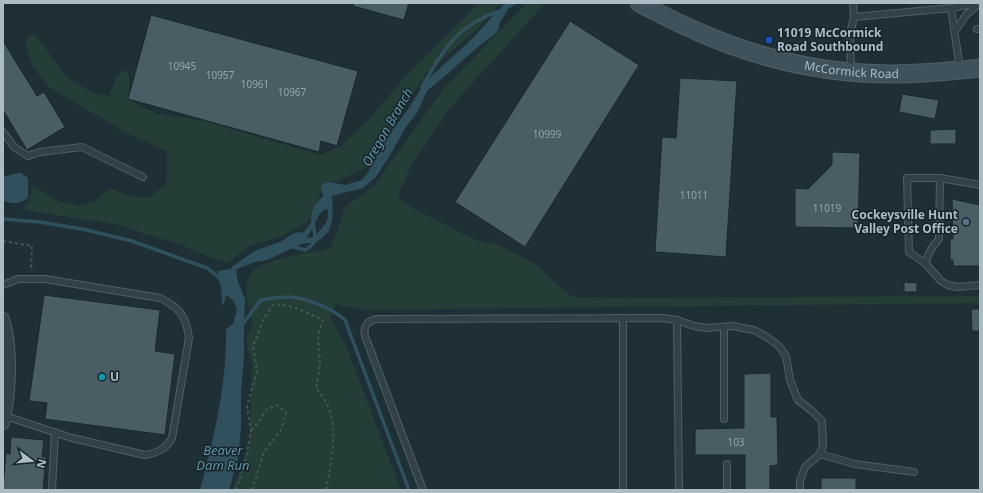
<svg xmlns="http://www.w3.org/2000/svg" width="983" height="493" viewBox="0 0 983 493" font-family="'Noto Sans',sans-serif">
<style>
.green{fill:#243d36}
.water{fill:#2f505c;fill-rule:evenodd}
.lines{fill:none;stroke-linecap:round;stroke-linejoin:round}
.stream{stroke:#2f505c;stroke-width:3.5}
.building{fill:#495d65;stroke:#19272d}
.lane-casing{stroke:#4f5e65;stroke-width:8}
.street-casing{stroke:#4f5e65;stroke-width:14}
.secondary-casing{stroke:#4f5e65;stroke-width:19}
.path{stroke:#415955;stroke-width:2;stroke-dasharray:3 3;stroke-linecap:butt}
.lane{stroke:#314147;stroke-width:6}
.street{stroke:#314147;stroke-width:12}
.secondary{stroke:#3f515a;stroke-width:17}
.transit-dot{fill:#1a4fb4;stroke:#17252b;stroke-width:1.5}
.service-dot{fill:#5c6f8a;stroke:#17252b;stroke-width:1.5}
.culture-dot{fill:#0f9aa8;stroke:#17252b;stroke-width:1.5}
.labels{text-anchor:middle;stroke-width:3;stroke-linejoin:round;paint-order:stroke}
.number-label{font-size:10px;fill:#92a4ac}
.poi-label{font-size:12px;font-weight:bold;fill:#abbcc4;stroke:#17252b;text-anchor:start}
.street-label{font-size:12px;fill:#abbcc4;stroke:#17252b}
.water-label{font-size:13px;font-style:italic;fill:#6293a5;stroke:#17252b}
</style>
<rect width="100%" height="100%" fill="#1e3036"/>
<!-- green -->
<g class="green">
<path d="M479 3H501L478 28 426 74 367 167 322 188 314 214 306 223 278 238 249 246 228 263 209 257 179 244 114 224 22 210 29 201 33 186 58 201 78 206 94 202 110 188 132 197H151L167 182V152L121 130 49 87 33 67 25 42 30 35 36 36 67 77 91 92 109 96 117 76 126 69 129 76V99L142 107 158 114 205 121 320 155 341 146 371 117 410 71Z"/>
<path d="M527 3H545L449 109 411 166 398 196 405 204 477 241 497 244 536 264 562 289 572 297 623 298 980 296V303L363 310 336 304 331 318 347 348 401 490H232L249 446 252 368 246 339 253 323C249 309 241 284 252 272 263 259 314 252 331 248L345 207 374 186 443 89Z"/>
</g>
<!-- water -->
<g class="water">
<path d="M505 3H517L508 9 504 16 499 24V29L494 35 479 46 453 69 427 91 418 111 404 130 391 154 375 178 363 188 332 196C333 205 334 225 327 233 324 237 319 240 315 243H304L267 260 255 262 237 269 236 271 238 282 245 299 244 323V357L241 392V428L238 458 229 490H200C214 438 227 383 226 329L233 324 237 309 233 300 226 295 223 306C220 298 224 286 218 280V271L230 269 233 266 256 250 280 242 294 233 304 232 315 217 318 202 323 196 321 188 323 184 329 182 345 185 362 180 369 171 382 144 409 108 426 81 471 40ZM325 209H327C332 219 321 231 313 237L307 238 319 215Z"/>
<path d="M18 173H21L28 178V198C20 204 12 205 3 200V177Z"/>
</g>
<g class="lines">
<!-- stream -->
<g class="stream">
<path d="M422 87C444 49 456 26 499 11"/>
<path d="M3 219 40 222 87 230 132 241 207 268 221 279"/>
<path d="M290 246 305 250C322 241 312 232 313 218 313 212 316 207 319 203"/>
<path d="M242 325 261 300C270 298 280 297 289 297 305 297 333 309 345 320L409 490"/>
</g>
</g>
<!-- building -->
<g class="building">
<path d="M354 3H409L404 20 353 6Z"/>
<path d="M151 15 358 71 337 146 321 141 319 152 128 99Z"/>
<path d="M570 21 639 65 525 247 455 202Z"/>
<path d="M3 41 37 96 44 92 65 127 27 150 3 110Z"/>
<path d="M680 78 737 81 726 257 655 252 662 137 676 138Z"/>
<path d="M902 94 939 100 935 119 899 112Z"/>
<path d="M956 129V144H930V130Z"/>
<path d="M832 152 860 153 858 228 795 227V188L808 189 832 165Z"/>
<path d="M952 199 980 205V266H953V260H950V239H953Z"/>
<path d="M904 282 917 283V292H904Z"/>
<path d="M44 295 160 310 155 351 175 354 165 435 45 419 47 403 29 401Z"/>
<path d="M971 309H980V331H972Z"/>
<path d="M771 373V417H777L778 465 770 466V490H745V455H695V429L744 428V374Z"/>
<path d="M11 437 44 440 42 457H46L43 490H3L6 453 10 454Z"/>
<rect x="821" y="478" width="35" height="12"/>
</g>
<g class="lines">
<defs>
<g id="lane">
<path d="M854 17 951 8"/>
<path d="M977 29H980"/>
<path d="M955 31 966 15 980 3"/>
<path d="M960 69 951 8 978 3"/>
<path d="M851 71 850 34 854 17 853 3"/>
<path d="M3 132 14 147 28 156 40 152 82 147 143 177"/>
<path d="M980 185 940 178H907L909 252 925 263 941 281 948 285 957 287 980 285"/>
<path d="M925 263 931 249 939 239 940 178"/>
<path d="M3 285 18 279H45L160 298C180 308 186 316 189 338L172 438C166 449 157 453 145 455L72 438 5 416"/>
<path d="M677 320 679 490"/>
<path d="M724 327V419"/>
<path d="M820 454 855 464 914 472"/>
<path d="M52 490 55 432"/>
<path d="M423 490 365 336C363 326 367 321 377 319L663 318 677 320 694 326 707 328 732 326 754 330 767 337 779 346 786 356 790 380 798 400 812 411 822 421 823 445 820 454 805 467 800 481V490"/>
<path d="M623 490V318"/>
<path d="M727 490V464"/>
</g>
<path id="street" d="M3 319C12 350 10 392 3 423"/>
<g id="secondary">
<path id="s1" d="M639 3C657 12 675 22 694 30 756 58 824 74 892 74 921 74 951 71 980 68"/>
</g>
</defs>
<!-- lane casing -->
<use href="#lane" class="lane-casing"/>
<!-- street casing -->
<use href="#street" class="street-casing"/>
<!-- secondary casing -->
<use href="#secondary" class="secondary-casing"/>
<!-- path -->
<g class="path">
<path d="M3 241 32 246 31 271"/>
<path d="M251 430 259 422 267 409 277 405 286 413 281 430 264 452 252 490"/>
<path d="M236 490 245 463 251 430 247 406 257 372 253 346 264 318 273 305C290 303 307 313 323 320L318 335 320 363 316 389C343 415 332 458 326 490"/>
</g>
<!-- lane -->
<use href="#lane" class="lane"/>
<!-- street -->
<use href="#street" class="street"/>
<!-- secondary -->
<use href="#secondary" class="secondary"/>
</g>
<!-- markers -->
<rect class="transit-dot" x="765" y="36" width="8" height="8" rx="2"/>
<circle class="service-dot" cx="966" cy="222" r="4"/>
<circle class="culture-dot" cx="102" cy="377" r="4"/>
<g class="labels">
<!-- number labels -->
<g class="number-label">
<text x="182" y="70">10945</text>
<text x="220" y="79">10957</text>
<text x="255" y="88">10961</text>
<text x="292" y="96">10967</text>
<text x="547" y="138">10999</text>
<text x="694" y="199">11011</text>
<text x="827" y="212">11019</text>
<text x="736" y="446">103</text>
</g>
<!-- poi labels -->
<g class="poi-label">
<text x="777" y="37">11019 McCormick<tspan x="777" dy="14">Road Southbound</tspan></text>
<text x="958" y="219" text-anchor="end">Cockeysville Hunt<tspan x="958" dy="14">Valley Post Office</tspan></text>
<text x="110" y="381">U</text>
</g>
<!-- street labels -->
<g class="street-label">
<text dy="4" stroke="none"><textPath href="#s1" startOffset="225">McCormick Road</textPath></text>
</g>
<!-- water labels -->
<g class="water-label">
<text transform="translate(387 127) rotate(-60)" y="5">Oregon Branch</text>
<text x="223" y="455">Beaver<tspan x="223" dy="15">Dam Run</tspan></text>
</g>
</g>
<!-- border -->
<rect width="983" height="493" fill="none" stroke="#abbcc4" stroke-width="8"/>
<!-- north arrow -->
<g transform="translate(32 461) rotate(106)" stroke="#17252b" stroke-width="3" paint-order="stroke">
<path d="M0-3L7 15L0 10L-7 15Z" fill="#abbcc4"/>
<text y="-6" font-size="11" font-weight="bold" text-anchor="middle" fill="#abbcc4">N</text>
</g>
</svg>
